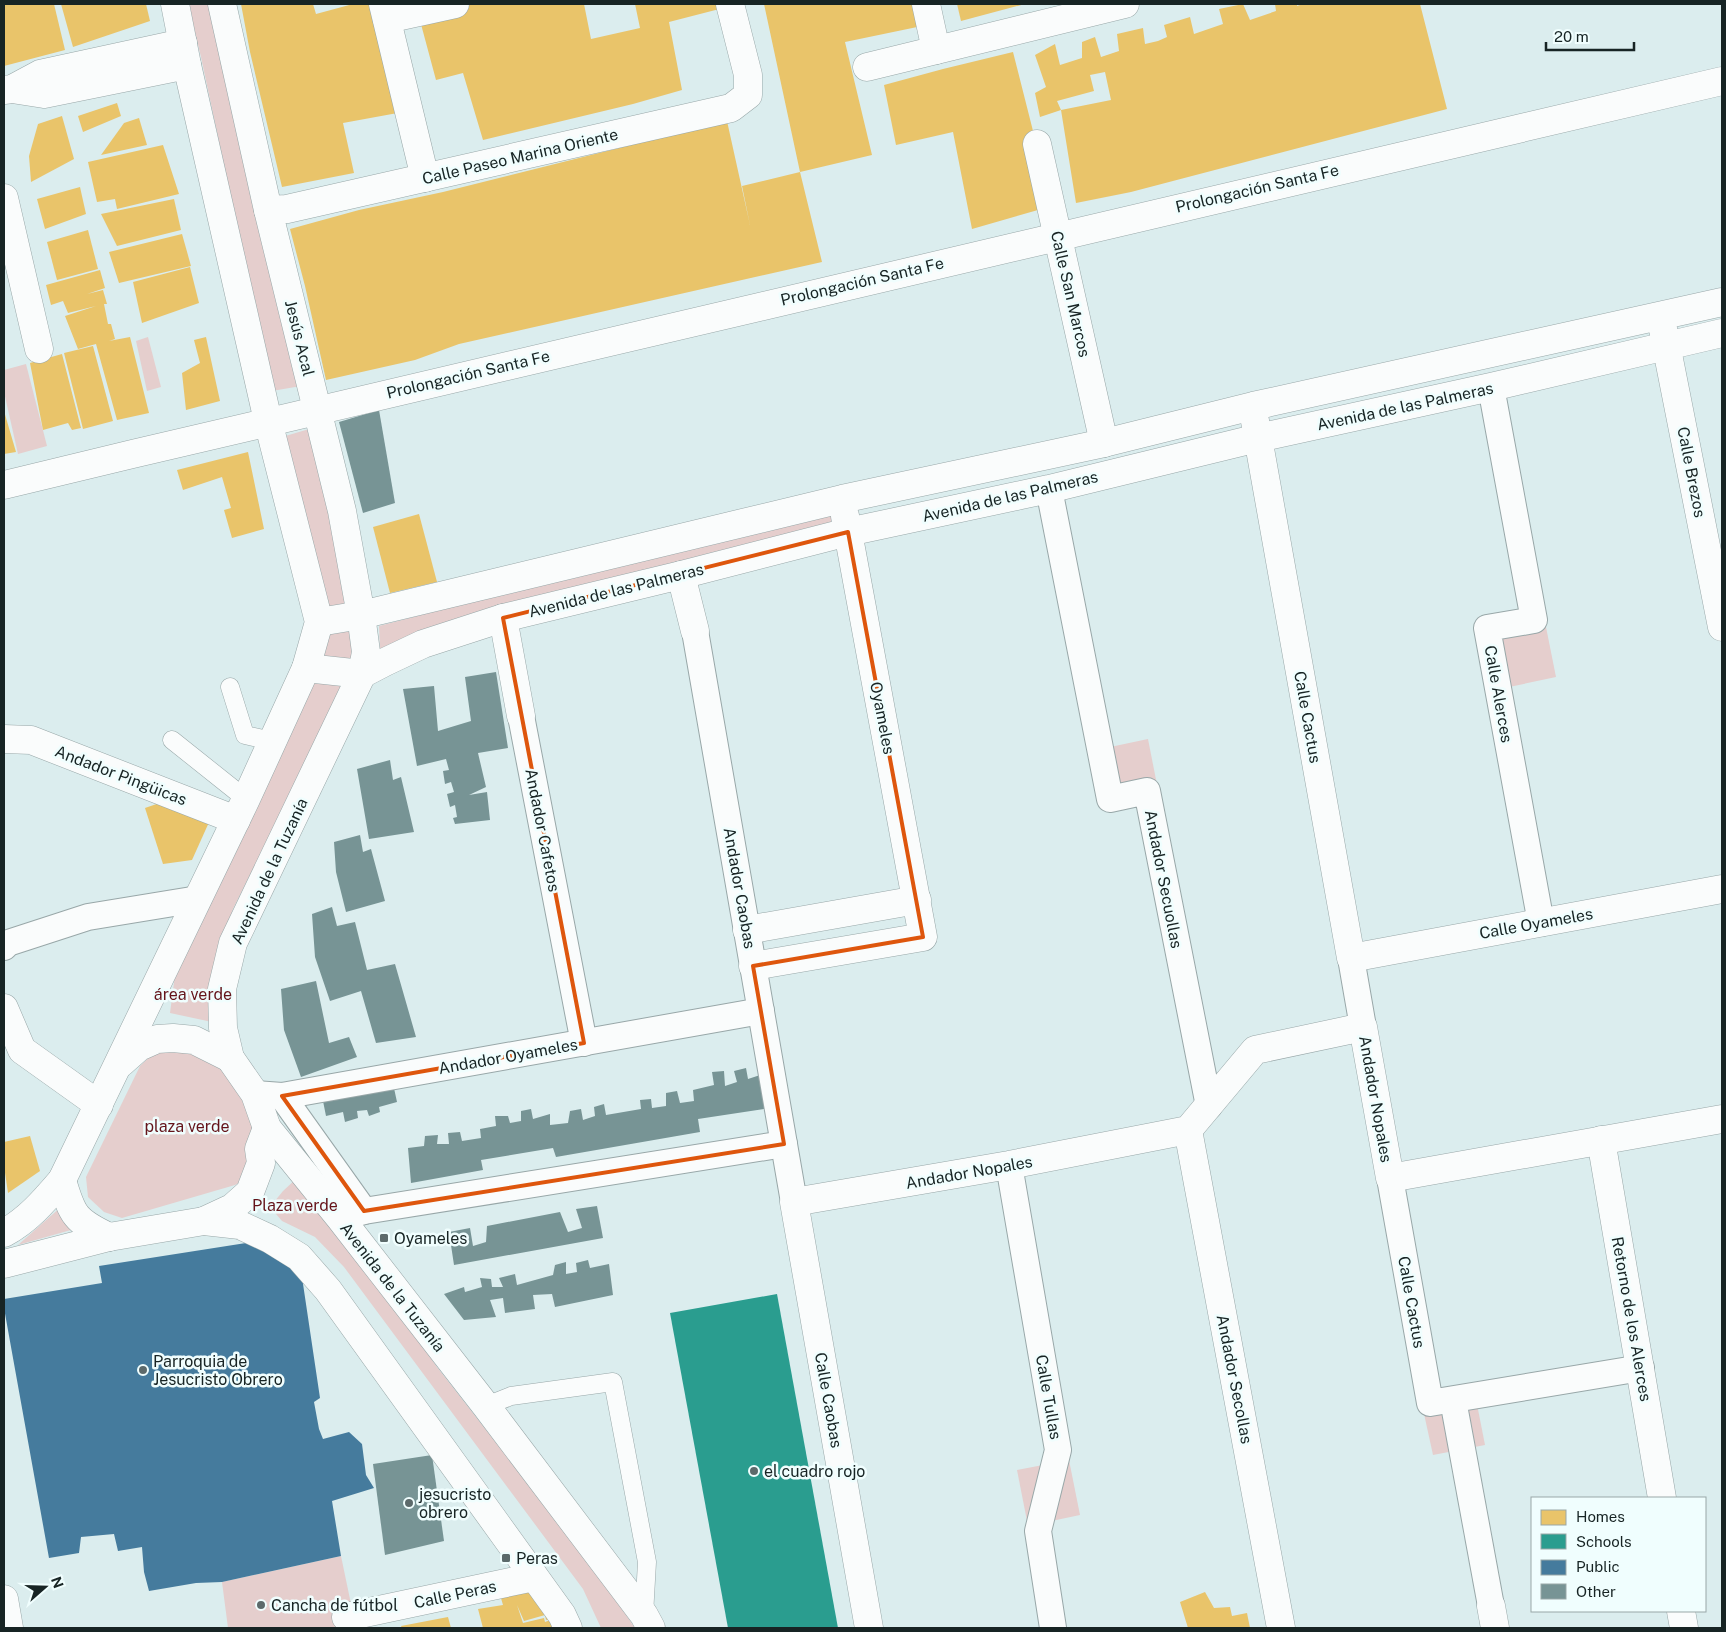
<svg xmlns="http://www.w3.org/2000/svg" width="1726" height="1632" viewBox="0 0 1726 1632" font-family="'Public Sans',sans-serif">
<style>
.green{fill:#e5cecd}
.homes{fill:#e9c46a}
.schools{fill:#2a9d8f}
.public{fill:#457b9d}
.building{fill:#779495}
.lines{fill:none;stroke-linecap:round;stroke-linejoin:round}
.service-casing{stroke:#98a7a8;stroke-width:19}
.pedestrian-casing{stroke:#98a7a8;stroke-width:28}
.minor-casing{stroke:#98a7a8;stroke-width:29}
.tertiary-casing{stroke:#98a7a8;stroke-width:29}
.service{stroke:#fafcfc;stroke-width:18}
.pedestrian{stroke:#fafcfc;stroke-width:26}
.minor{stroke:#fafcfc;stroke-width:28}
.tertiary{stroke:#fafcfc;stroke-width:28}
.marked{fill:none;stroke:#de560d;stroke-width:4;stroke-linejoin:round}
.poi-dot{fill:#5c6a6b;stroke:#f0fefe;stroke-width:2}
.labels{text-anchor:middle;stroke-width:5;stroke-linejoin:round;paint-order:stroke}
.street-label{font-size:16px;fill:#172424;stroke:#f0fefe}
.park-label{font-size:16px;fill:#64141a;stroke:#f0fefe}
.poi-label{font-size:16px;fill:#172424;stroke:#f0fefe;text-anchor:start}
</style>
<rect width="100%" height="100%" fill="#dbedee"/>
<!-- green -->
<g class="green">
<path d="M188 4H208L301 386 272 391 201 57Z"/>
<path d="M148 337 161 387 147 391 136 341Z"/>
<path d="M26 364 47 446 18 454 4 392V370Z"/>
<path d="M316 427 350 603 328 608 282 437Z"/>
<path d="M833 510 839 524 380 649 379 626 592 570Z"/>
<path d="M1543 612 1556 677 1495 690 1481 625Z"/>
<path d="M349 630 354 645 352 663 321 659 323 635Z"/>
<path d="M306 673 349 676 233 909 213 980 212 1022 170 1013 176 967Z"/>
<path d="M1148 739 1159 795 1107 805 1096 750Z"/>
<path d="M163 1044 230 1058 267 1128 257 1174 235 1185 122 1218 104 1212 88 1197 86 1177 140 1066Z"/>
<path d="M297 1178 404 1318 437 1367 597 1572 635 1628H601L583 1589 344 1267 315 1237 282 1221 270 1207 283 1191Z"/>
<path d="M62 1206 78 1228 18 1245Z"/>
<path d="M1474 1389 1485 1445 1433 1455 1421 1400Z"/>
<path d="M1069 1460 1080 1515 1028 1526 1017 1470Z"/>
<path d="M341 1556 356 1628H228L222 1582Z"/>
</g>
<!-- homes -->
<g class="homes">
<path d="M4 4H54L65 50 4 66Z"/>
<path d="M61 4H146L150 21 73 47Z"/>
<path d="M241 4H313L316 14 353 4H378L403 112 343 123 354 173 282 187 250 52Z"/>
<path d="M455 4H584L591 39 640 28 635 4H730L731 6 669 22 682 90 633 104 483 140 463 73 436 80 418 13Z"/>
<path d="M764 4H916L922 26 845 42 872 155 800 172Z"/>
<path d="M957 4H1025L961 21Z"/>
<path d="M1243 4 1250 20 1276 11 1275 4H1297V6L1303 4H1420L1447 109 1131 192 1076 203 1061 110 1111 100 1105 72 1090 75 1094 91 1057 101 1061 110 1040 117 1035 93 1046 87 1035 55 1055 44 1060 65 1082 58V42L1095 37 1101 57 1119 51 1117 34 1143 28 1145 44 1158 41 1167 37 1164 25 1190 17 1194 34 1223 24 1219 9Z"/>
<path d="M1013 52 1052 206 972 229 953 132 896 145 884 85 943 69Z"/>
<path d="M117 103 121 116 83 132 78 116Z"/>
<path d="M62 116 74 159 31 182 29 156 38 124Z"/>
<path d="M139 118 147 145 101 155 124 123Z"/>
<path d="M727 121 750 225 742 186 800 172 822 262 459 344 415 360 326 380 305 286 290 229 359 210 443 192Z"/>
<path d="M163 145 179 194 117 209 115 199 97 202 88 162Z"/>
<path d="M80 187 86 214 45 229 37 199Z"/>
<path d="M174 199 181 230 117 246 101 214Z"/>
<path d="M88 230 98 269 57 280 47 242Z"/>
<path d="M182 234 191 266 119 283 109 252Z"/>
<path d="M190 267 199 303 142 323 133 282Z"/>
<path d="M100 270 105 288 87 294 103 290 107 304H104L108 324H111L115 339 109 341 130 337 149 413 117 420 96 344 78 349 65 316 96 306 68 313 63 301 51 305 46 285Z"/>
<path d="M206 337 220 401 186 410 182 373 200 363 194 340Z"/>
<path d="M93 346 113 421 83 429 64 353Z"/>
<path d="M62 354 81 428 72 430 68 423 43 430 30 363Z"/>
<path d="M4 411 16 452 4 454Z"/>
<path d="M248 452 264 529 232 538 224 510 231 508 222 477 183 490 177 470Z"/>
<path d="M419 514 437 582 390 593 373 527Z"/>
<path d="M171 799 210 820 192 860 163 864 145 808Z"/>
<path d="M30 1136 40 1171 8 1193 4 1166V1142Z"/>
<path d="M531 1582 553 1617 546 1620 545 1615 524 1621 517 1605 523 1623 544 1618 545 1622 553 1619 556 1628H483L478 1609 503 1605 498 1588Z"/>
<path d="M1205 1592 1214 1608 1230 1607 1232 1616 1247 1613 1250 1628H1188L1180 1602Z"/>
<path d="M448 1617 451 1628H402L401 1626Z"/>
</g>
<!-- schools -->
<path class="schools" d="M777 1294 838 1628H728L670 1313Z"/>
<!-- public -->
<path class="public" d="M246 1243 299 1257 320 1398 314 1402 319 1429 323 1439 349 1432 362 1444 366 1475 374 1488 332 1501 341 1556 222 1582 196 1583 149 1591 144 1572 142 1547 118 1551 114 1534 81 1537 79 1553 49 1558 4 1308V1299L102 1283 99 1266Z"/>
<!-- building -->
<g class="building">
<path d="M379 410 395 503 363 513 339 422Z"/>
<path d="M496 672 508 748 478 753 486 787 469 795 487 792 490 820 455 824 453 818 457 817 455 805 450 807 447 794 454 792 451 782 445 784 443 771 449 770 446 759 417 766 403 689 434 686 438 731 471 721 465 677Z"/>
<path d="M390 760 393 780 401 777 414 832 369 839 357 769Z"/>
<path d="M360 835 363 852 371 849 385 901 346 912 336 872 334 842Z"/>
<path d="M332 907 337 926 355 922 367 970 395 964 416 1037 376 1043 361 991 330 1001 315 957 312 914Z"/>
<path d="M316 981 329 1043 349 1037 357 1057 301 1077 284 1030 281 989Z"/>
<path d="M746 1068 748 1079 766 1073 770 1108 698 1119 700 1132 556 1157 553 1148 481 1160 483 1170 411 1183 408 1148 424 1146 425 1136 438 1135 437 1144H449L448 1133 460 1132 462 1141 481 1138 480 1129 496 1126 495 1116H508L510 1123 521 1121V1111L531 1109 533 1119 550 1114V1125L568 1123 570 1111 581 1109 583 1120 595 1116 594 1107 604 1104 606 1115 641 1109 640 1100 651 1099 652 1108 666 1106V1093L677 1091 680 1103 694 1101 693 1090 714 1085 712 1072 724 1071 725 1086 737 1082 734 1071Z"/>
<path d="M392 1079 397 1102 379 1107 380 1112 369 1116 367 1110 357 1111 358 1118 345 1122 343 1112 326 1116 321 1091Z"/>
<path d="M597 1206 603 1238 454 1265 449 1232 470 1228 473 1246 486 1242 487 1226 560 1212 568 1232 582 1228 576 1209Z"/>
<path d="M588 1260 590 1268 609 1264 613 1295 555 1307 552 1294 533 1295 535 1309 505 1313 503 1298 490 1300 496 1317 464 1320 444 1294 464 1287 465 1292 482 1287 480 1278 491 1279 492 1287H503L499 1278 515 1274 517 1285 553 1275 555 1265 566 1262V1274L577 1272 576 1263Z"/>
<path d="M432 1455 444 1541 385 1555 373 1464Z"/>
</g>
<g class="lines">
<defs>
<g id="service">
<path d="M230 687 245 735 272 741"/>
<path d="M172 740 246 799"/>
<path d="M486 1406 511 1396 613 1382 647 1562 644 1615"/>
</g>
<g id="pedestrian">
<path d="M1491 387 1534 620 1487 628 1541 923"/>
<path d="M1049 489 1110 799 1147 791 1209 1106"/>
<path d="M695 631 794 1202"/>
<path d="M521 716 584 1043"/>
<path d="M4 947 8 943 88 917 198 899"/>
<path d="M1351 958 1363 1027"/>
<path d="M255 1094 282 1096 761 1011"/>
<path d="M282 1096 364 1211"/>
<path d="M1009 1165 1058 1450 1038 1531 1053 1628"/>
<path d="M1390 1178 1430 1403 1641 1368"/>
<path d="M340 1218 364 1211 784 1144"/>
<path d="M1453 1400 1491 1606"/>
</g>
<g id="minor">
<path d="M383 4 425 178"/>
<path d="M926 4 936 50"/>
<path d="M387 19 455 4"/>
<path d="M867 67 1125 4"/>
<path d="M12 89 44 94 187 65"/>
<path d="M4 90 12 89 40 74 183 43"/>
<path d="M1037 144 1104 443"/>
<path d="M4 198 39 349"/>
<path d="M268 210 287 209 731 108 748 95V75L730 4"/>
<path d="M1663 329 1722 627"/>
<path d="M1255 421 1351 958 1722 889"/>
<path d="M4 485C576 347 1149 213 1722 81"/>
<path d="M681 575 695 631"/>
<path d="M503 618 521 716"/>
<path d="M319 622 361 615 842 499 1104 443 1253 406 1722 302"/>
<path d="M306 668 362 674 385 662 423 644 503 618 681 575 848 532 1049 489 1258 438 1491 387 1722 333"/>
<path d="M4 739 31 740 236 820"/>
<path d="M747 930 917 900"/>
<path d="M753 966 923 937 845 516"/>
<path d="M4 1008 22 1050 99 1105"/>
<path d="M1188 1130 1281 1628"/>
<path d="M1601 1140 1662 1498"/>
<path d="M4 1599 9 1628"/>
<path d="M1491 1606 1495 1628"/>
<path d="M1681 1611 1684 1628"/>
<path d="M346 1617 534 1577"/>
<path d="M869 1628 794 1202 1009 1165 1188 1130 1255 1050 1363 1027 1390 1178 1722 1119"/>
</g>
<g id="tertiary">
<path d="M222 4 268 210 342 511 361 615 366 652 362 674 233 943 222 989 223 1028 230 1058 255 1094 267 1128 340 1218 486 1406 644 1615 651 1628"/>
<path d="M121 1063 139 1047 157 1039 173 1038 194 1040 230 1058"/>
<path d="M62 1180C72 1215 75 1221 109 1237"/>
<path d="M204 1221 232 1208 250 1192 261 1163 259 1149 267 1128"/>
<path d="M4 1233C28 1220 44 1201 62 1180L246 799 306 668 319 622 268 421 187 65 175 4"/>
<path d="M4 1264 109 1237 204 1221 240 1225 270 1239 299 1257 328 1290 562 1615 568 1628"/>
</g>
</defs>
<!-- service casing -->
<use href="#service" class="service-casing"/>
<!-- pedestrian casing -->
<use href="#pedestrian" class="pedestrian-casing"/>
<!-- minor casing -->
<use href="#minor" class="minor-casing"/>
<!-- tertiary casing -->
<use href="#tertiary" class="tertiary-casing"/>
<!-- service -->
<use href="#service" class="service"/>
<!-- pedestrian -->
<use href="#pedestrian" class="pedestrian"/>
<!-- minor -->
<use href="#minor" class="minor"/>
<!-- tertiary -->
<use href="#tertiary" class="tertiary"/>
</g>
<!-- marked area -->
<path class="marked" d="M848 532 923 937 753 966 784 1144 364 1211 282 1096 584 1043 503 618Z"/>
<!-- markers -->
<g class="poi-dot">
<rect x="379" y="1233" width="10" height="10" rx="2.5"/>
<circle cx="143" cy="1370" r="5"/>
<circle cx="754" cy="1471" r="5"/>
<circle cx="409" cy="1503" r="5"/>
<rect x="501" y="1553" width="10" height="10" rx="2.5"/>
<circle cx="261" cy="1605" r="5"/>
</g>
<g class="labels">
<!-- street labels -->
<g class="street-label">
<text transform="translate(520 156) rotate(-13)" y="6">Calle Paseo Marina Oriente</text>
<text transform="translate(1257 188) rotate(-13)" y="6">Prolongación Santa Fe</text>
<text transform="translate(862 281) rotate(-13)" y="6">Prolongación Santa Fe</text>
<text transform="translate(1071 294) rotate(77)" y="6">Calle San Marcos</text>
<text transform="translate(300 338) rotate(76)" y="6">Jesús Acal</text>
<text transform="translate(468 374) rotate(-13)" y="6">Prolongación Santa Fe</text>
<text transform="translate(1405 406) rotate(-12)" y="6">Avenida de las Palmeras</text>
<text transform="translate(1692 472) rotate(79)" y="6">Calle Brezos</text>
<text transform="translate(1010 496) rotate(-13)" y="6">Avenida de las Palmeras</text>
<text transform="translate(616 590) rotate(-14)" y="6">Avenida de las Palmeras</text>
<text transform="translate(1499 694) rotate(80)" y="6">Calle Alerces</text>
<text transform="translate(1308 717) rotate(80)" y="6">Calle Cactus</text>
<text transform="translate(883 718) rotate(79)" y="6">Oyameles</text>
<text transform="translate(121 775) rotate(21)" y="6">Andador Pingüicas</text>
<text transform="translate(543 830) rotate(79)" y="6">Andador Cafetos</text>
<text transform="translate(269 871) rotate(-65)" y="6">Avenida de la Tuzanía</text>
<text transform="translate(1164 879) rotate(79)" y="6">Andador Secuollas</text>
<text transform="translate(740 888) rotate(80)" y="6">Andador Caobas</text>
<text transform="translate(1536 923) rotate(-10)" y="6">Calle Oyameles</text>
<text transform="translate(508 1056) rotate(-10)" y="6">Andador Oyameles</text>
<text transform="translate(1376 1099) rotate(80)" y="6">Andador Nopales</text>
<text transform="translate(969 1172) rotate(-10)" y="6">Andador Nopales</text>
<text transform="translate(393 1287) rotate(52)" y="6">Avenida de la Tuzanía</text>
<text transform="translate(1412 1302) rotate(80)" y="6">Calle Cactus</text>
<text transform="translate(1632 1319) rotate(80)" y="6">Retorno de los Alerces</text>
<text transform="translate(1235 1379) rotate(79)" y="6">Andador Secollas</text>
<text transform="translate(1049 1397) rotate(80)" y="6">Calle Tullas</text>
<text transform="translate(829 1400) rotate(80)" y="6">Calle Caobas</text>
<text transform="translate(455 1594) rotate(-12)" y="6">Calle Peras</text>
</g>
<!-- park labels -->
<g class="park-label">
<text x="193" y="1000">área verde</text>
<text x="187" y="1132">plaza verde</text>
<text x="295" y="1211">Plaza verde</text>
</g>
<!-- poi labels -->
<g class="poi-label">
<text x="394" y="1244">Oyameles</text>
<text x="153" y="1367">Parroquia de<tspan x="153" dy="18">Jesucristo Obrero</tspan></text>
<text x="764" y="1477">el cuadro rojo</text>
<text x="419" y="1500">jesucristo<tspan x="419" dy="18">obrero</tspan></text>
<text x="516" y="1564">Peras</text>
<text x="271" y="1611">Cancha de fútbol</text>
</g>
</g>
<!-- border -->
<rect width="1726" height="1632" fill="none" stroke="#172424" stroke-width="10"/>
<!-- legend -->
<rect x="1531" y="1497" width="175" height="115" fill="#f0fefe" stroke="#99a7a7"/>
<rect x="1541" y="1510" width="25" height="15" fill="#e9c46a" stroke="#99a7a7"/>
<text x="1576" y="1522" font-size="15" fill="#172424">Homes</text>
<rect x="1541" y="1534" width="25" height="15" fill="#2a9d8f" stroke="#99a7a7"/>
<text x="1576" y="1547" font-size="15" fill="#172424">Schools</text>
<rect x="1541" y="1560" width="25" height="15" fill="#457b9d" stroke="#99a7a7"/>
<text x="1576" y="1572" font-size="15" fill="#172424">Public</text>
<rect x="1541" y="1584" width="25" height="15" fill="#779495" stroke="#99a7a7"/>
<text x="1576" y="1597" font-size="15" fill="#172424">Other</text>
<!-- north arrow -->
<g transform="translate(45 1587) rotate(70)" stroke="#f0fefe" stroke-width="4" paint-order="stroke">
<path d="M0-4L9 19L0 12L-9 19Z" fill="#172424"/>
<text y="-8" font-size="14" font-weight="bold" text-anchor="middle" fill="#172424">N</text>
</g>
<!-- scale -->
<path d="M1546 42v8h88v-8" fill="none" stroke="#172424" stroke-width="2.5"/>
<text x="1554" y="42" font-size="15" fill="#172424" stroke="#f0fefe" stroke-width="4" paint-order="stroke">20 m</text>
</svg>
